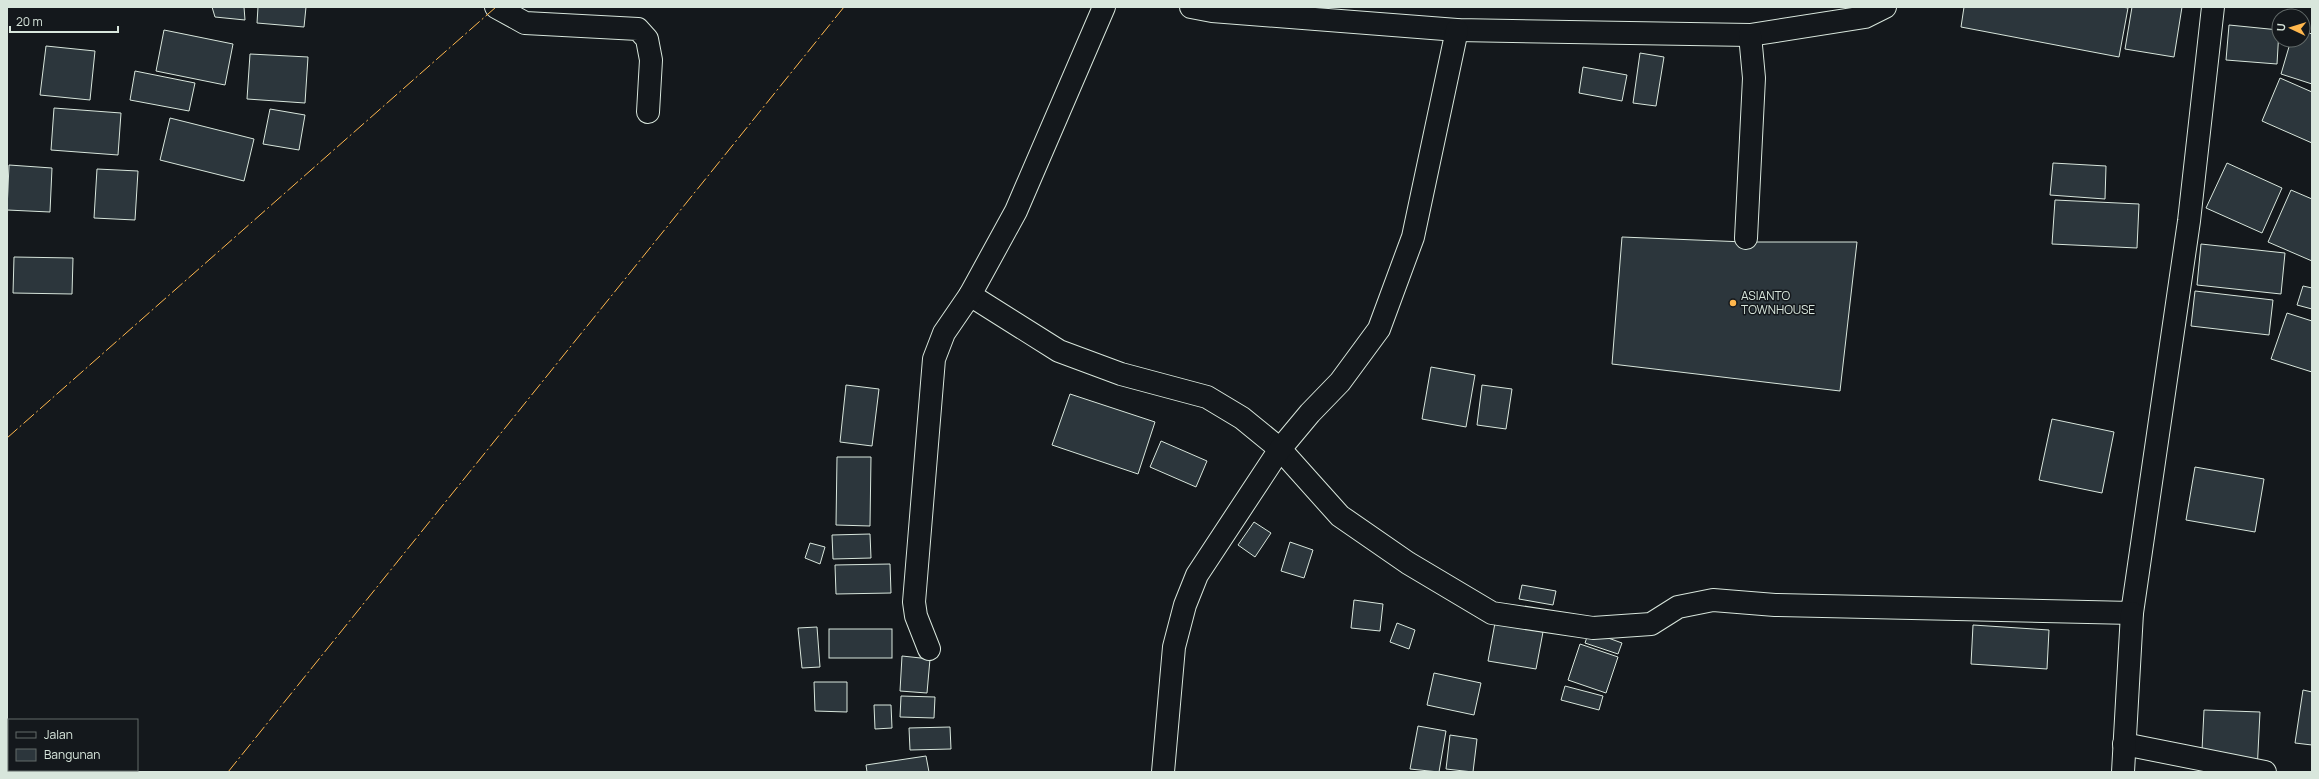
<svg xmlns="http://www.w3.org/2000/svg" width="2319" height="779" viewBox="0 0 2319 779" font-family="Manrope,sans-serif">
<style>
.building{fill:#2c363c;stroke:#d8e6dc}
.lines{fill:none;stroke-linecap:round;stroke-linejoin:round}
.minor-casing{stroke:#d8e6dc;stroke-width:24}
.minor{stroke:#14181c;stroke-width:22}
.power{stroke:#ffb74d;stroke-width:1;stroke-dasharray:14 3 2 3;stroke-linecap:butt}
.poi-dot{fill:#ffb74d;stroke:#14181c;stroke-width:1.5}
.labels{text-anchor:middle;stroke-width:3;stroke-linejoin:round;paint-order:stroke}
.poi-label{font-size:12px;fill:#d8e6dc;stroke:#14181c;text-anchor:start}
</style>
<rect width="100%" height="100%" fill="#14181c"/>
<!-- building -->
<g class="building">
<path d="M212 7H244L245 20 215 17Z"/>
<path d="M258 7H306L304 27 257 23Z"/>
<path d="M1964 7H2122L2128 8 2119 57 1961 27Z"/>
<path d="M2132 7H2182L2174 57 2125 49Z"/>
<path d="M2229 25 2279 30 2277 64 2226 60Z"/>
<path d="M164 30 233 44 225 85 156 71Z"/>
<path d="M2303 31 2312 34V84L2281 74 2291 40H2303Z"/>
<path d="M46 46 95 51 90 100 40 95Z"/>
<path d="M1640 53 1664 57 1656 106 1633 103Z"/>
<path d="M250 54 308 57 305 103 247 99Z"/>
<path d="M1583 67 1627 75 1622 101 1579 93Z"/>
<path d="M135 71 195 83 189 111 130 100Z"/>
<path d="M2280 78 2312 92V143L2262 121Z"/>
<path d="M54 108 121 113 118 155 51 150Z"/>
<path d="M270 109 305 115 299 150 263 144Z"/>
<path d="M170 118 254 139 244 181 160 160Z"/>
<path d="M2053 163 2106 166 2105 199 2050 195Z"/>
<path d="M2227 163 2282 188 2262 233 2206 208Z"/>
<path d="M9 165 52 168 50 212 7 210Z"/>
<path d="M97 169 138 171 135 220 94 218Z"/>
<path d="M2291 190 2312 199V261L2268 242Z"/>
<path d="M2055 200 2139 204 2137 248 2052 244Z"/>
<path d="M1622 237 1745 242H1857L1840 391 1612 364Z"/>
<path d="M2201 244 2285 253 2281 294 2197 285Z"/>
<path d="M14 257 73 258 72 294 13 293Z"/>
<path d="M2303 286 2312 288V309L2297 305Z"/>
<path d="M2195 291 2273 300 2269 335 2191 326Z"/>
<path d="M2287 313 2312 321V372L2271 359Z"/>
<path d="M1431 367 1475 375 1466 427 1422 419Z"/>
<path d="M846 385 879 389 872 446 840 442Z"/>
<path d="M1482 385 1512 389 1506 429 1477 425Z"/>
<path d="M1070 394 1155 422 1138 474 1052 445Z"/>
<path d="M2052 419 2114 432 2102 493 2039 480Z"/>
<path d="M1161 441 1207 461 1196 487 1150 467Z"/>
<path d="M837 457H871L870 526 836 525Z"/>
<path d="M2195 467 2264 479 2255 532 2186 520Z"/>
<path d="M1254 522 1271 533 1255 557 1238 545Z"/>
<path d="M870 534 871 558 833 559 832 535Z"/>
<path d="M1290 542 1313 550 1304 578 1281 571Z"/>
<path d="M810 543 825 547 820 564 805 558Z"/>
<path d="M890 564 891 593 836 594 835 565Z"/>
<path d="M1522 585 1556 591 1553 605 1519 599Z"/>
<path d="M1354 600 1383 604 1380 631 1351 628Z"/>
<path d="M1397 623 1415 630 1409 649 1390 642Z"/>
<path d="M1495 623 1543 632 1536 669 1488 661Z"/>
<path d="M1973 625 2049 630 2047 669 1971 664Z"/>
<path d="M817 627 820 667 802 668 798 628Z"/>
<rect x="829" y="629" width="63" height="29"/>
<path d="M1589 631 1622 643 1618 654 1585 643Z"/>
<path d="M1580 644 1618 657 1606 693 1568 680Z"/>
<path d="M902 656 930 659 927 693 900 691Z"/>
<path d="M1434 673 1481 683 1474 715 1427 705Z"/>
<path d="M814 682H847V712L815 711Z"/>
<path d="M1565 686 1603 696 1599 710 1561 700Z"/>
<path d="M2303 690 2312 692V745L2295 743Z"/>
<path d="M901 696 935 697 934 718 900 717Z"/>
<path d="M874 705H891L892 728 875 729Z"/>
<path d="M2204 710 2260 712 2257 772 2201 771Z"/>
<path d="M1418 726 1446 731 1439 772 1410 769Z"/>
<path d="M950 727 951 749 910 750 909 728Z"/>
<path d="M1450 735 1477 739 1473 772 1446 769Z"/>
<path d="M926 756 929 772H867L866 765Z"/>
</g>
<g class="lines">
<defs>
<g id="minor">
<path d="M496 7 525 23 638 29 647 39 651 60 648 112"/>
<path d="M1191 7 1212 11 1457 30 1750 35 1865 17 1885 7"/>
<path d="M1746 238 1754 78 1750 35"/>
<path d="M970 295 1059 351 1121 374 1207 397 1242 418 1280 449 1340 516 1408 563 1492 613 1593 628 1651 624 1678 607 1713 600 1775 605 2132 613 2189 221 2213 7"/>
<path d="M929 649 916 616 914 602 934 359 944 333 970 295 1016 211 1104 7"/>
<path d="M2124 744 2265 772"/>
<path d="M1163 772 1174 647 1185 605 1197 575 1280 449 1310 413 1340 382 1379 329 1413 237 1457 30"/>
<path d="M2123 772 2132 613"/>
</g>
</defs>
<!-- minor casing -->
<use href="#minor" class="minor-casing"/>
<!-- minor -->
<use href="#minor" class="minor"/>
<!-- power -->
<g class="power">
<path d="M7 438 496 7"/>
<path d="M228 772 844 7"/>
</g>
</g>
<!-- markers -->
<circle class="poi-dot" cx="1733" cy="303" r="4"/>
<g class="labels">
<!-- poi labels -->
<g class="poi-label">
<text x="1741" y="300">ASIANTO<tspan x="1741" dy="14">TOWNHOUSE</tspan></text>
</g>
</g>
<!-- border -->
<rect width="2319" height="779" fill="none" stroke="#d8e6dc" stroke-width="16"/>
<!-- legend -->
<rect x="8" y="719" width="130" height="52" fill="#14181c" stroke="#626a69"/>
<rect x="16" y="732" width="20" height="6" fill="#14181c" stroke="#626a69"/>
<text x="44" y="739" font-size="12" fill="#d8e6dc">Jalan</text>
<rect x="16" y="749" width="20" height="12" fill="#2c363c" stroke="#626a69"/>
<text x="44" y="759" font-size="12" fill="#d8e6dc">Bangunan</text>
<!-- north arrow -->
<g transform="translate(2291 28) rotate(274)"><circle r="19" fill="#14181c" stroke="#626a69"/>
<path d="M0-3L7 15L0 10L-7 15Z" fill="#ffb74d"/>
<text y="-6" font-size="11" font-weight="bold" text-anchor="middle" fill="#d8e6dc">U</text>
</g>
<!-- scale -->
<path d="M10 26v6h108v-6" fill="none" stroke="#d8e6dc" stroke-width="2"/>
<text x="16" y="26" font-size="12" fill="#d8e6dc" stroke="#14181c" stroke-width="3" paint-order="stroke">20 m</text>
</svg>
